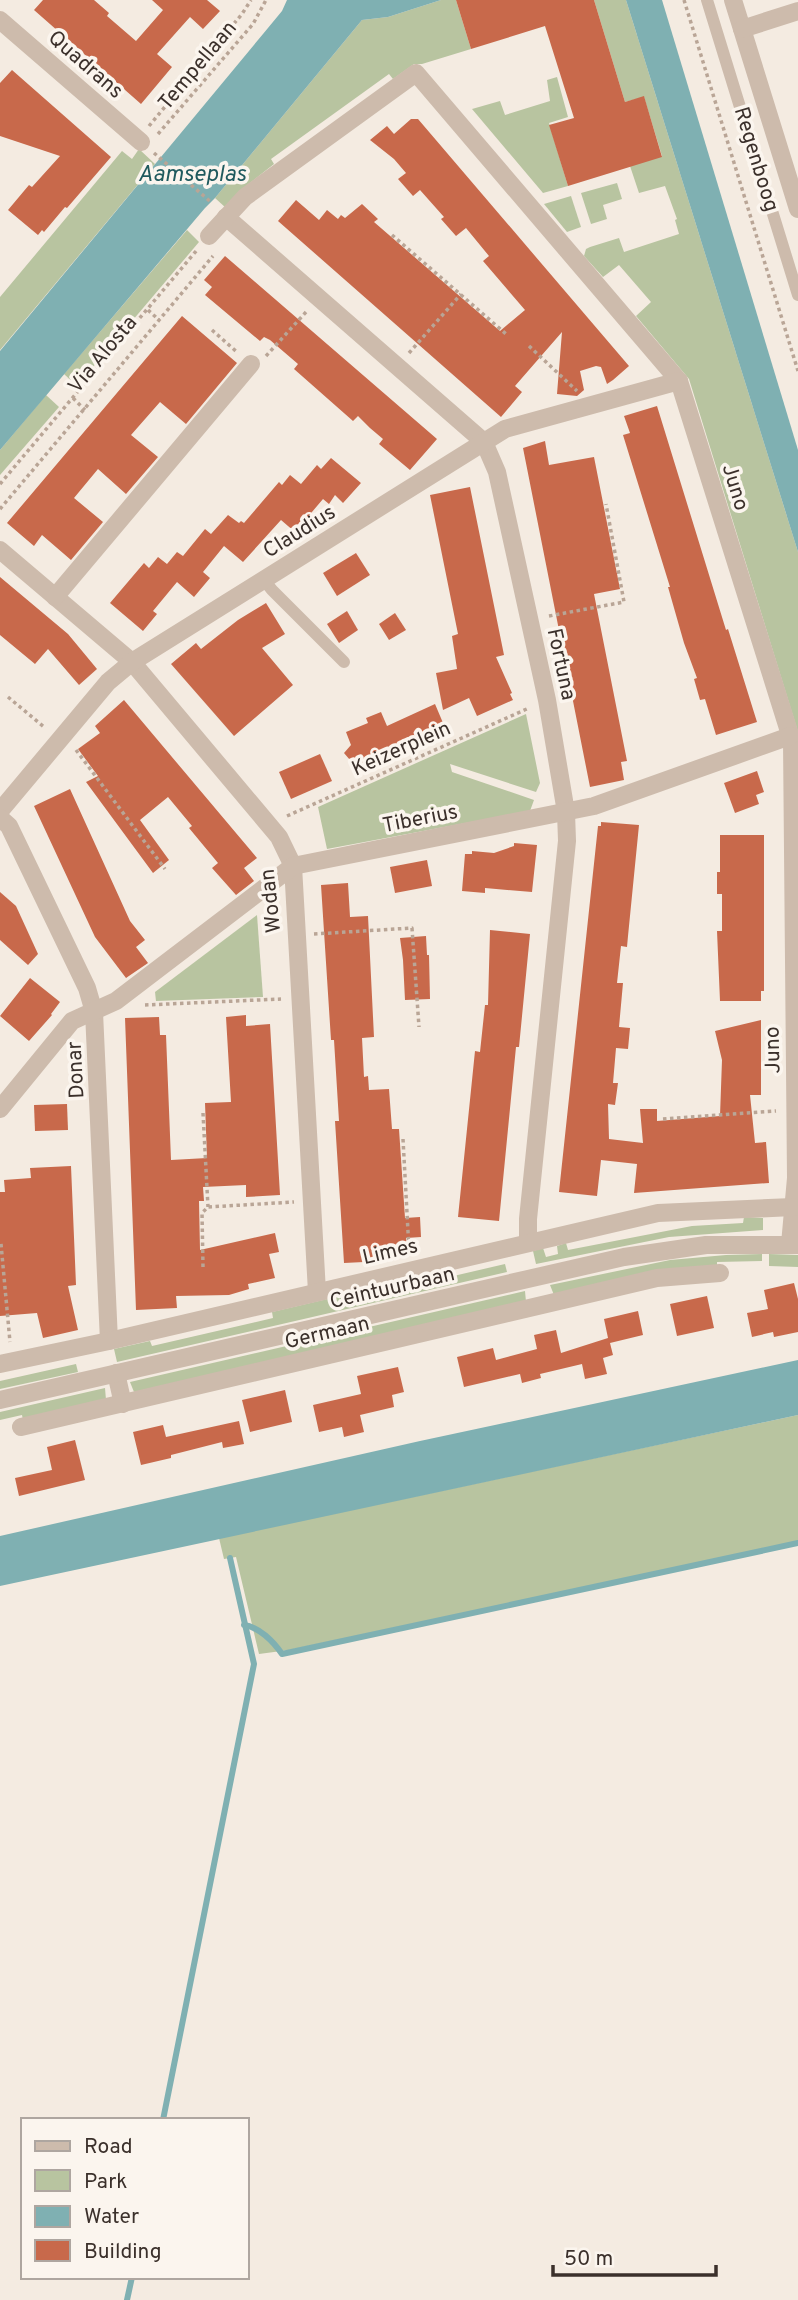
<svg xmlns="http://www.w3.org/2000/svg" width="798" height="2300" viewBox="0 0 798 2300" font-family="Overpass,sans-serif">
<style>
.green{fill:#b8c4a0}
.water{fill:#7fb0b2}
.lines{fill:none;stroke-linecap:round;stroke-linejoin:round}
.stream{stroke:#7fb0b2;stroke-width:6}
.building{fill:#c8694b}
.path{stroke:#b9a596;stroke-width:3.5;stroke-dasharray:3.5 3.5;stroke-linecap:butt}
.service{stroke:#cdbbac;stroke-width:12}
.minor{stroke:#cdbbac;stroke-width:18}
.tertiary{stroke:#cdbbac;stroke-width:18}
.labels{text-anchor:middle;stroke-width:7;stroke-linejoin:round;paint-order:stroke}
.street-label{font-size:21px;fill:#3b302b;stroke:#fbf5ee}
.water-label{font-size:23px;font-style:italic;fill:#1f5a5e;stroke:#fbf5ee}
</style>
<rect width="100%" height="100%" fill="#f4ebe1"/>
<!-- green -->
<g class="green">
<path d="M441 0H456L471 49 422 64H414L393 79 389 74 271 159 274 164 241 190 226 208 215 198 362 20 388 17Z"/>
<path d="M594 0H626L798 552V732L689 379 636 316 651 302 619 265 603 277 584 256 586 249 590 247 619 238 624 252 679 234 675 220 677 219 665 186 639 193 630 166 662 156 644 97 625 102Z"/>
<path d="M557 77 568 117 549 123 568 186 543 193 472 109 500 101 505 115 550 101 547 80Z"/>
<path d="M139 149 155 164 0 350V297L122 151 132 159Z"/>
<path d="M617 183 622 199 603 205 607 219 591 224 581 193Z"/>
<path d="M571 196 581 227 567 232 544 204Z"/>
<path d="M187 230 199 242 77 386 64 374Z"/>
<path d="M46 395 59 407 0 475V450Z"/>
<path d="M526 714 540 783 536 792 450 764 452 772 534 800 530 811 327 849 318 807Z"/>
<path d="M257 915 263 997 156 1001 155 992Z"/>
<path d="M744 1217 763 1218V1230L669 1237 536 1264 533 1251 543 1248 546 1257 558 1254 557 1246 566 1243 568 1250 692 1226 743 1223Z"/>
<path d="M762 1254V1261L717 1262V1267L554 1295 550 1285 670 1260 726 1255Z"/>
<path d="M769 1254 798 1255V1267L769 1266Z"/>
<path d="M505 1264 507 1272 117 1362 114 1349 150 1341 152 1346 273 1318 272 1312 357 1292 359 1298Z"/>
<path d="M525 1291 526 1302 134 1392 130 1382Z"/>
<path d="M76 1364 78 1372 0 1389V1381Z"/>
<path d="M105 1388 106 1400 23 1420 22 1415 0 1420V1412Z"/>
<path d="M798 1415V1542L289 1650 259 1654 236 1557 224 1559 219 1538Z"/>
</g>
<!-- water -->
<g class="water">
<path d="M287 0H441L388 17 362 20 215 198 205 208 0 450V351L263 34 282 11Z"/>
<path d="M626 0H662L798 450V552Z"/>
<path d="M798 1360V1415L0 1586V1536L420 1441Z"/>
</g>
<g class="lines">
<!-- stream -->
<g class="stream">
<path d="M244 1625C259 1627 273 1641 282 1654L798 1543"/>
<path d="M163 2120 254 1664 230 1558"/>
<path d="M127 2300 132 2277"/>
</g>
</g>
<!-- building -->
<g class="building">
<path d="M43 0H94L109 13 107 16 136 41 163 10 152 0H207L220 11 203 29 190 17 157 54 172 67 141 104 34 10Z"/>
<path d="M456 0H594L625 102 644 96 662 157 568 186 549 125 574 118 545 26 471 49Z"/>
<path d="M12 70 111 157 67 208 65 207 44 232 42 230 38 235 8 210 29 185 32 187 60 156 0 136V83Z"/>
<path d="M411 119H418L629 366 613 380 607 384 601 367 596 366 580 371 584 390 577 396 557 394 562 332 515 386 522 392 501 417 278 221 296 200 319 220 327 210 338 219 341 215 345 218 362 204 378 219 374 222 500 331 525 310 483 261 489 256 466 228 456 236 441 219 444 217 420 190 413 196 398 179 406 173 394 159 370 140 387 126 394 134Z"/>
<path d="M225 256 437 439 410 470 379 444 383 439 370 428 358 416 353 421 294 369 298 364 270 340 264 337 260 341 205 295 212 287 204 280Z"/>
<path d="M182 316 237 363 186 424 160 402 131 435 158 457 126 494 98 469 74 498 103 522 71 560 42 535 34 546 7 523Z"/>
<path d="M657 406 726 630 728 629 757 722 716 735 705 699 700 700 694 679 697 678 684 643 668 587H670L623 435 630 433 624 416Z"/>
<path d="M545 441 549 465 594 457 620 589 594 594 627 761 621 762 624 780 590 787 523 448Z"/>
<path d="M331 458 361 483 343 503 335 495 329 504 323 499 295 532 281 520 243 562 224 546 203 572 210 578 194 597 177 582 153 611 157 614 143 631 110 603 144 563 149 568 158 557 167 564 177 552 183 556 205 529 211 534 228 515 239 523 241 521 244 523 279 482 282 485 290 475 301 484 317 465 321 469Z"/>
<path d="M470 487 504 655 496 657 512 693 510 694 513 700 477 716 469 698 443 710 436 673 457 669 452 636 458 634 430 495Z"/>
<path d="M356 553 370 575 337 596 323 573Z"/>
<path d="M0 577 68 634 97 669 79 685 48 649 35 664 0 635Z"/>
<path d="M266 603 285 634 262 648 293 685 234 736 171 664 196 643 201 649 238 620Z"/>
<path d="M347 611 358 630 339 643 327 624Z"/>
<path d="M395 613 406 630 389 640 379 624Z"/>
<path d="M124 700 257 858 244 868 254 881 236 895 212 868 218 863 189 828 192 826 168 797 140 820 169 860 153 873 86 782 98 776 78 749 100 733 95 726Z"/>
<path d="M435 704 446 730 356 767 344 753 351 745 346 732 368 723 366 718 381 712 387 726Z"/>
<path d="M320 754 332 781 291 799 279 772Z"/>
<path d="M757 771 764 792 756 795 759 804 735 813 724 783Z"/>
<path d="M70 789 130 921 145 940 136 947 148 963 126 978 95 937 34 806Z"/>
<path d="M601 822 639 825 628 936 627 947 621 946 617 983H623L619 1027 630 1028 628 1049 616 1048 613 1083H618L615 1105 608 1104 609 1139 643 1143 640 1109H657V1121L720 1116 722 1060 715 1031 761 1020V1095H750L755 1143 766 1142 769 1183 634 1193 637 1164 601 1160 597 1196 559 1192 598 826H601Z"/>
<path d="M720 835H764V991H761V1001H720L717 931H722V894H717V872H720Z"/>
<path d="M514 843 537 845 532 892 485 888V893L462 891 465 854H472V851L494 853 514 846Z"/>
<path d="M427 860 432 886 395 893 390 867Z"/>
<path d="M348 883 350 917 368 916 374 1037 362 1038 364 1077 368 1076 369 1090 389 1089 392 1129H399L405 1218 420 1217 421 1237 406 1238 407 1248 383 1249 384 1261 344 1263 335 1121H339L334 1040H331L321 885Z"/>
<path d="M0 892 16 906 38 954 28 965 0 940Z"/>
<path d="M490 930 530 934 519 1047H516L499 1221 458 1217 475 1051 480 1052 485 1005H488Z"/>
<path d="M426 936 427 955H429L430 999 405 1000 403 960 400 938Z"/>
<path d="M30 978 60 1002 51 1014 52 1015 29 1041 0 1016Z"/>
<path d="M246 1015V1026L270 1024 280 1195 246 1197V1185L203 1187 204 1201H199L200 1250 275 1233 279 1252 269 1254 275 1278 248 1284 249 1289 229 1295 176 1296 177 1308 136 1310 125 1018 159 1017 160 1035H166L171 1160 207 1158 205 1103 231 1102 226 1017Z"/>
<path d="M67 1104 68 1130 35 1131 34 1105Z"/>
<path d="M71 1166 76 1285 68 1286 78 1330 43 1338 37 1313 0 1316V1192H5L4 1180 31 1178 30 1168Z"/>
<path d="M794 1283 798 1299V1332L774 1337 773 1332 752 1337 747 1313 768 1309 764 1290Z"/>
<path d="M707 1296 714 1328 677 1336 670 1304Z"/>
<path d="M638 1311 643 1335 610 1343 613 1355 603 1358 607 1374 585 1379 582 1364 540 1374 541 1378 522 1383 520 1374 464 1387 457 1357 493 1348 496 1360 537 1349 534 1335 556 1330 561 1353 608 1338 604 1319Z"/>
<path d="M398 1367 404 1392 392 1395 394 1407 360 1415 364 1432 344 1437 342 1427 319 1432 313 1405 361 1394 357 1376Z"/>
<path d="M285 1390 292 1422 250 1432 242 1400Z"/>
<path d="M239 1421 244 1444 223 1448 222 1442 171 1455V1458L141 1465 133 1432 163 1425 166 1437Z"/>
<path d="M75 1440 85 1480 19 1496 15 1478 52 1470 47 1447Z"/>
</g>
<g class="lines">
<!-- path -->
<g class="path">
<path d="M684 0 798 371"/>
<path d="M149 126 242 14 251 0"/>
<path d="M158 134 253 24 266 0"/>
<path d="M154 153 212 203"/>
<path d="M392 235 506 334"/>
<path d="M148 310 159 320"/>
<path d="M212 330 238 353"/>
<path d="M529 346 577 391"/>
<path d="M409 353 461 294"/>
<path d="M266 356 306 312"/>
<path d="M73 398 85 410"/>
<path d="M0 484 197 250"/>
<path d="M0 509 213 256"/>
<path d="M549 616 624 602 606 504"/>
<path d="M8 697 44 727"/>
<path d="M76 750 165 869"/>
<path d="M287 816 529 708"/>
<path d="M314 934 412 928 419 1027"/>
<path d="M145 1005 281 999"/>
<path d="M203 1113 208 1207"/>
<path d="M663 1119 776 1111"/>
<path d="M403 1139 409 1250"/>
<path d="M1 1244 10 1342"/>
<path d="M203 1267 202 1213 208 1207 294 1202"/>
</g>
<!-- service -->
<g class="service">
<path d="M707 0 798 295"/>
<path d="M264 580 272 590 344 662"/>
</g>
<!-- minor -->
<g class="minor">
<path d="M733 0 798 209"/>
<path d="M0 20 141 142"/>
<path d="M742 29 798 11"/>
<path d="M226 217 484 442 497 472 547 700 566 812 567 841 528 1219V1242"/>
<path d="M209 236 245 197 416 73 679 381 792 741 796 1178 790 1244"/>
<path d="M0 550 132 662 279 837 293 866 317 1292"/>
<path d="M55 597 251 364"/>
<path d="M0 811 108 682 132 662 505 429 679 381"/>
<path d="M0 818 9 826 87 988 94 1012 109 1341"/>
<path d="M0 1109 72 1021 116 1001 293 866 594 806 790 736"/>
<path d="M0 1364 109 1341 658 1213 793 1207"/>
<path d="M116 1373 123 1404"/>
<path d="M21 1427 657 1278 720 1273"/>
</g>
<!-- tertiary -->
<path class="tertiary" d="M0 1400 624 1257 706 1245H798"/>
</g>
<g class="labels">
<!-- street labels -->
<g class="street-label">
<text transform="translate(86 64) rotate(41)" y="7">Quadrans</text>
<text transform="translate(197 65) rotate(-50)" y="7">Tempellaan</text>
<text transform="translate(757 159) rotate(73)" y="7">Regenboog</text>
<text transform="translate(102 354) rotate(-50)" y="7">Via Alosta</text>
<text transform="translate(736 487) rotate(73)" y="7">Juno</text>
<text transform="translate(299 531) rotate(-32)" y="7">Claudius</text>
<text transform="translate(562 664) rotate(78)" y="7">Fortuna</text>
<text transform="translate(401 748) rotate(-24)" y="7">Keizerplein</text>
<text transform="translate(420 818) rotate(-11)" y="7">Tiberius</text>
<text transform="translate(270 901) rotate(-96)" y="7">Wodan</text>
<text transform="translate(772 1050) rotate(-91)" y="7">Juno</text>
<text transform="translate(75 1070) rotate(-93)" y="7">Donar</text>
<text transform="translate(390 1251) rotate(-13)" y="7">Limes</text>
<text transform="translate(392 1287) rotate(-13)" y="7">Ceintuurbaan</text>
<text transform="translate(327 1332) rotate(-13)" y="7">Germaan</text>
</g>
<!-- water labels -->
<g class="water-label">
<text x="192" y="181">Aamseplas</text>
</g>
</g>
<!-- legend -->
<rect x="21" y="2118" width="228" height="161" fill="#fbf5ee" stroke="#aea6a0" stroke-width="2"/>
<rect x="35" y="2141" width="35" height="10" fill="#cdbbac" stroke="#aea6a0" stroke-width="2"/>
<text x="84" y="2153" font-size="21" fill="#3b302b">Road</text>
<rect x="35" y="2170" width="35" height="21" fill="#b8c4a0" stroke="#aea6a0" stroke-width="2"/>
<text x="84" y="2188" font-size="21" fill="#3b302b">Park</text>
<rect x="35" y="2206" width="35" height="21" fill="#7fb0b2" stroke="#aea6a0" stroke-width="2"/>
<text x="84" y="2223" font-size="21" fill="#3b302b">Water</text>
<rect x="35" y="2240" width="35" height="21" fill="#c8694b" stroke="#aea6a0" stroke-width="2"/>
<text x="84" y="2258" font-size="21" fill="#3b302b">Building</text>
<!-- scale -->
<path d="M553 2265v10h163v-10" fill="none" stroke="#3b302b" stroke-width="3.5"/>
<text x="564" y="2265" font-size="21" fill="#3b302b" stroke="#fbf5ee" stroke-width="5" paint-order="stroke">50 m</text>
</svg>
